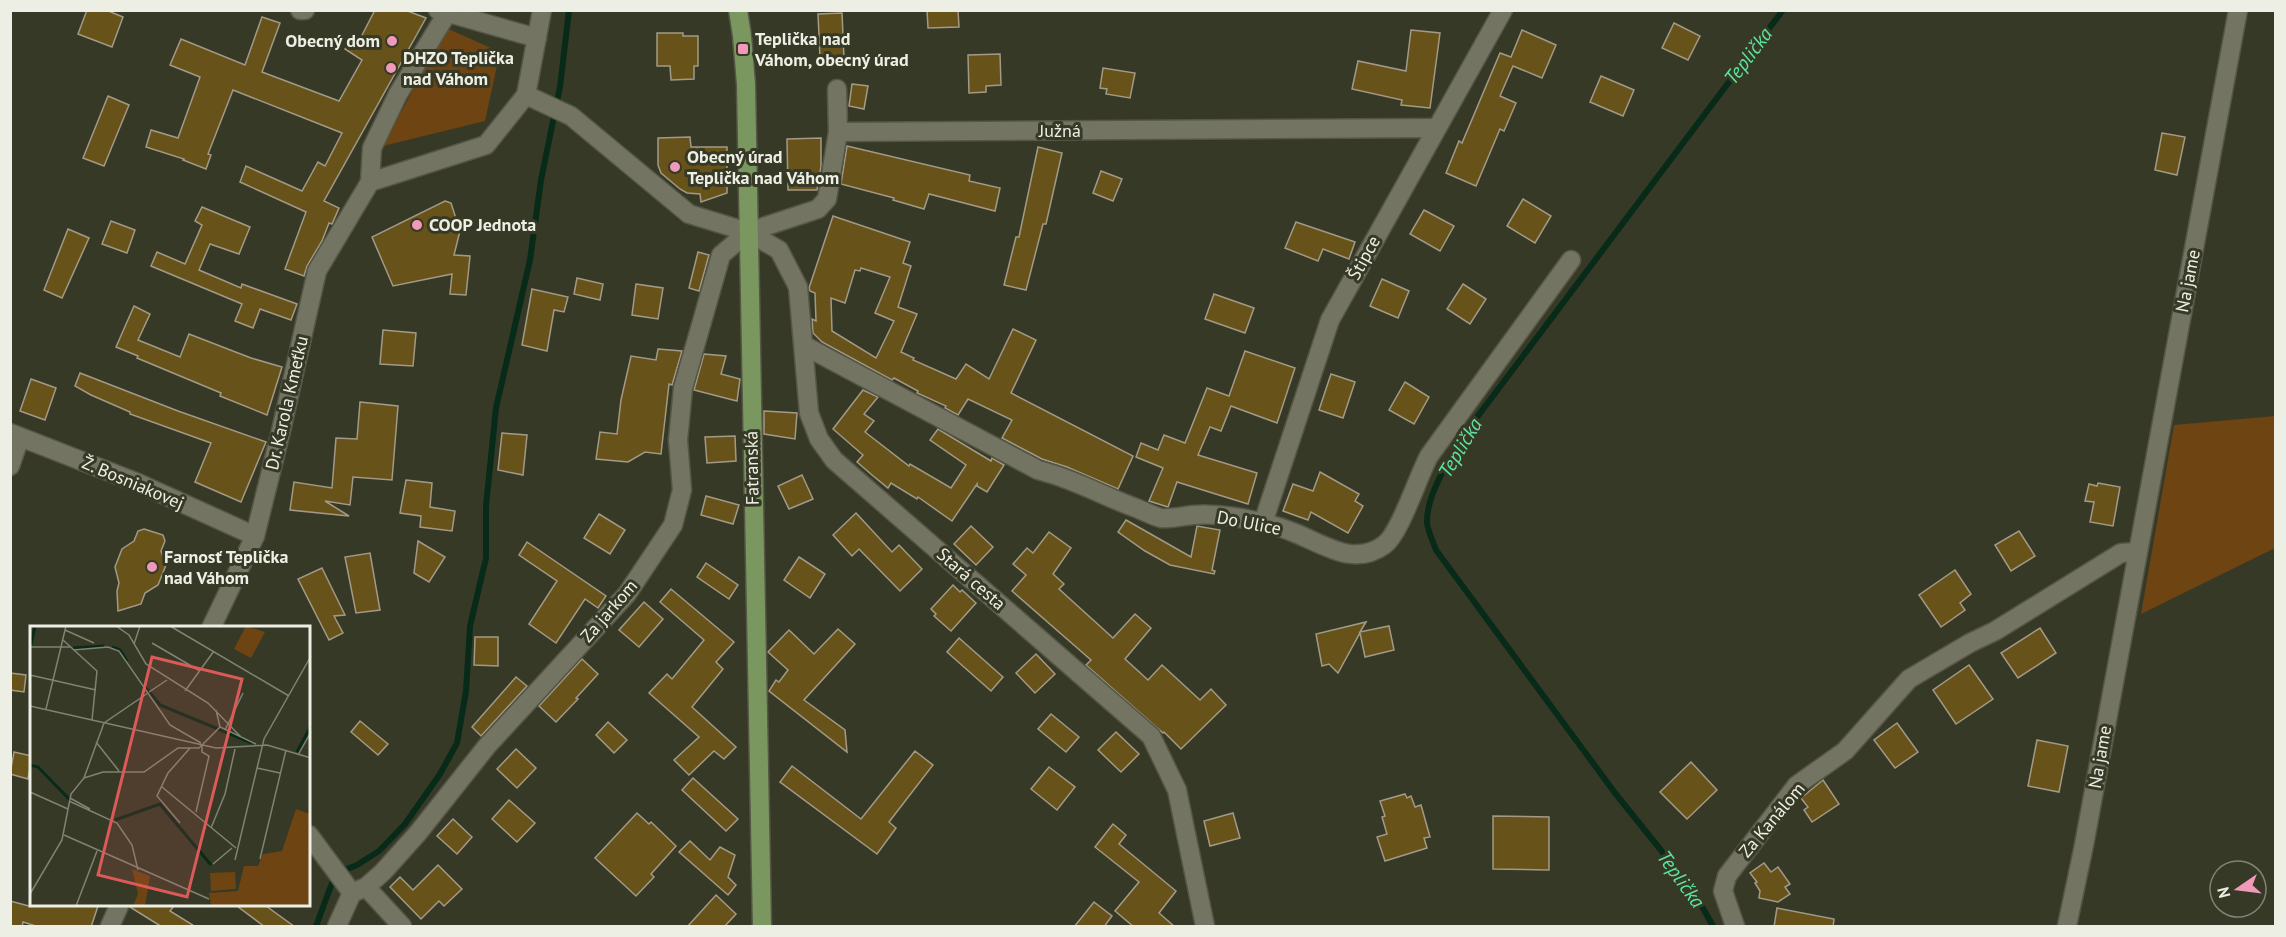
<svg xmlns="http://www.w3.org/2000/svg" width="2286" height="937" viewBox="0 0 2286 937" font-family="'PT Sans',sans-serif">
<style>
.green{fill:#6d4412}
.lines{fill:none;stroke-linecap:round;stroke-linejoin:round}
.stream{stroke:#082a18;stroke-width:6}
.building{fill:#67521a;stroke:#a29a87;stroke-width:1.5;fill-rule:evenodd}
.minor-casing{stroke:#555646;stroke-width:21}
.major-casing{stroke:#555646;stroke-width:21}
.minor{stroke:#737461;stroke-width:18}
.major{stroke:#7a9760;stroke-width:18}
.poi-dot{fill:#ef9ab8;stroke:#373927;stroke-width:2}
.labels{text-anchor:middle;stroke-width:6;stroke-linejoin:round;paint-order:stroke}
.poi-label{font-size:18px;font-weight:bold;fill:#eeefe4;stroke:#373927;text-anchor:start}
.street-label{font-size:18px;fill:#eeefe4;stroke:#373927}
.water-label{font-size:20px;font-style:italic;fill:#5be59c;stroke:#373927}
.inset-river{fill:none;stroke:#082a18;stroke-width:3}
.inset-road{fill:none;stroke:#808273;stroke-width:1.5}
.view{fill:#dc5a57;fill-opacity:0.15;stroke:#dc5a57;stroke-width:3}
.inset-edge{fill:none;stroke:#eeefe4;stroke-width:3}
</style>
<rect width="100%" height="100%" fill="#373927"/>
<!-- green -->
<g class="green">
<path d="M446 28 500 52 485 121 383 146Z"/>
<path d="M2275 416V548L2141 614 2174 425Z"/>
</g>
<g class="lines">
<!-- stream -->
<g class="stream">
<path d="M316 926 332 883 347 869 357 865 379 851 405 824 440 774 457 743 466 691 470 626 486 558V506L496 408 530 260 541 180 560 87 569 10"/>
<path d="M1713 926 1692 889 1615 793 1436 550C1433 542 1428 531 1427 523 1426 489 1458 448 1475 420L1783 10"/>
</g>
</g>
<!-- building -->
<g class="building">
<path d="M87 10H106L123 17 112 47 78 34Z"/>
<path d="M375 10H405L426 18 324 201 339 208 332 224 329 223 322 241 307 266 304 276 285 269 306 212 240 182 246 166 302 191 318 162 325 166 342 133 233 90 208 154 211 155 206 169 183 160 184 159 146 147 151 130 178 138 200 77 170 65 181 39 245 65 262 17 280 23 262 72 339 101 362 60 345 49 354 35 360 39Z"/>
<path d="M927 10H958L959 27 928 28Z"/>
<path d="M842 13 844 58 820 59 818 14Z"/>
<path d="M1674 23 1700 36 1688 60 1662 48Z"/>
<path d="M1411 30 1440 33 1430 108 1401 105 1402 100 1352 89 1358 61 1406 71Z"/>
<path d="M1522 30 1556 45 1542 78 1513 66 1500 96 1516 103 1504 131 1500 129 1476 186 1446 173 1459 141 1462 143 1500 53 1511 57Z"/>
<path d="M657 33H683V36H698V66H694V79L671 80 670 66H657Z"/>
<path d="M1000 54 1001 85 986 86V92L969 93 968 55Z"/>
<path d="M1103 68 1135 73 1130 98 1106 94 1107 89 1100 88Z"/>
<path d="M1601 76 1634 90 1623 116 1590 102Z"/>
<path d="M852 84 868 86 864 109 849 106Z"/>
<path d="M108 96 129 105 104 166 83 158Z"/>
<path d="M2162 133 2185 137 2177 175 2155 170Z"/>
<path d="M690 137 691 147H727V193L701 202 700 194 687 193 680 189 661 173 658 165V138Z"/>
<path d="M821 138V166L817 190H788L787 139Z"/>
<path d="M847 146 970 175 969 181 1000 188 995 211 929 194 924 209 893 200 894 198 841 184Z"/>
<path d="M1038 147 1062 153 1046 224H1043L1026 290 1004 285 1016 237H1019Z"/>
<path d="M1101 171 1122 179 1113 201 1093 193Z"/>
<path d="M1523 199 1551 216 1535 243 1507 226Z"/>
<path d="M445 201 451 203 460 231 454 255 470 256 466 295 450 294 452 274 393 286 372 237Z"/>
<path d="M202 207 250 227 239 254 210 244 199 270 241 288 242 284 297 304 291 320 260 309 253 328 235 321 242 304 151 266 157 252 185 264 202 225 195 221Z"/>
<path d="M1424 210 1454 226 1440 251 1410 234Z"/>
<path d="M833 216 910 242 903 263 911 266 898 307 917 314 901 352 914 358 913 360 956 379 966 364 989 379 1013 329 1036 340 1011 393 1133 456 1118 489 1067 467 1042 459 1002 438 1012 420 968 399 958 415 945 408 946 406 917 393 918 391 894 378 892 380 822 342 813 333 812 319 816 321 815 293 810 291 809 288ZM861 268 890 277 875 313 894 321 876 358 832 331 831 298 845 303 855 270 860 271Z"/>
<path d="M111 221 135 230 127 253 102 244Z"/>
<path d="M1296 222 1355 242 1349 259 1323 249 1318 261 1285 248Z"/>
<path d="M68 229 89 238 62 298 44 290Z"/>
<path d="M698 252 709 255 699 291 689 288Z"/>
<path d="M577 278 603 284 600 300 574 294Z"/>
<path d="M1382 279 1409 291 1398 318 1370 306Z"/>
<path d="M636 284 663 288 658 319 632 315Z"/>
<path d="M1463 284 1486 299 1470 324 1447 309Z"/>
<path d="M532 289 568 297 564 312 554 310 547 351 522 345Z"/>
<path d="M1214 294 1254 308 1245 333 1205 319Z"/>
<path d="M134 306 150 314 138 340 180 357 189 334 251 358 282 367 267 415 220 396 221 393 137 358 138 356 116 347Z"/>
<path d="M383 330 416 333 413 366 380 364Z"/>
<path d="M658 349 682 351 672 385 669 384 661 454 645 452 628 462 596 459 600 432 617 434 621 400 631 356 656 360Z"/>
<path d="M1245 351 1295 368 1277 423 1231 406 1221 431 1210 427 1198 455 1257 473 1248 504 1177 482 1168 507 1149 501 1163 468 1136 457 1141 443 1158 450 1164 435 1185 443 1207 388 1229 396Z"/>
<path d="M704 354 726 356 721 374 740 379 737 401 694 390Z"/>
<path d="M80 373 178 411 266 442 241 502 195 482 211 443 130 414V412L91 395 75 386Z"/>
<path d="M1331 374 1355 382 1343 418 1319 410Z"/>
<path d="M31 379 56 388 45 420 20 411Z"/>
<path d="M1405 382 1429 397 1414 424 1389 410Z"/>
<path d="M863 390 878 397 864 414 874 421 865 432 909 466 910 464 951 488 966 465 930 440 938 429 991 461 992 458 1004 465 987 492 977 486V484L952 521 918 497 917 499 891 483 888 488 872 475 857 462 863 455 833 429Z"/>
<path d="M360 402 398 406 392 480 353 477 350 505 325 501 349 516 290 510 294 482 332 488 336 438 357 439Z"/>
<path d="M764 411 797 413 795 439 764 434Z"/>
<path d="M502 433 527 435 523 475 498 470Z"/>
<path d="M735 436 736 461 707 463 705 437Z"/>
<path d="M1320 472 1359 494 1355 501 1363 506 1348 533 1311 512 1308 520 1283 511 1293 484 1313 491Z"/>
<path d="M802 475 813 499 789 509 778 486Z"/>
<path d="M406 480 432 483 430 507 455 511 452 531 420 527 421 516 400 513Z"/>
<path d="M2098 483 2120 487 2113 526 2090 522 2094 502 2085 501 2089 484 2097 486Z"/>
<path d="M706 496 739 505 733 524 701 515Z"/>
<path d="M856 513 892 552 899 545 922 569 900 591 859 549 852 556 833 535Z"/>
<path d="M599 514 625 530 610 554 584 538Z"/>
<path d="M1126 520 1191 557 1197 526 1220 530 1212 570 1215 571 1214 574 1170 565 1145 551 1118 532Z"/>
<path d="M971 526 993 547 976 565 954 544Z"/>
<path d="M144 529 163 535 165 541 161 551 166 565 158 585 145 593 141 604 118 611 117 591 119 583 115 567 122 549 134 541 138 531Z"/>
<path d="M2019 531 2035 556 2011 571 1995 545Z"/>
<path d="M1049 532 1071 548 1053 574 1064 584 1059 589 1113 638 1135 614 1151 628 1125 659 1148 680 1162 665 1200 700 1211 689 1226 705 1181 749 1164 732 1163 733 1086 665 1091 660 1012 591 1026 575 1013 564 1027 548 1033 553Z"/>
<path d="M418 541 445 557 429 582 414 573Z"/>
<path d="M527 542 606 596 598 608 585 599 556 643 529 624 557 581 519 555Z"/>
<path d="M370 553 380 610 356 613 345 557Z"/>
<path d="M799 557 825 574 810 598 784 580Z"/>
<path d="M706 563 738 585 729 599 697 577Z"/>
<path d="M322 568 345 615 334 616 343 633 329 640 298 579Z"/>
<path d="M1955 570 1971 594 1960 603 1965 610 1941 627 1919 595Z"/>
<path d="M953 585 960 592 962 590 976 603 951 631 934 616 936 614 931 609Z"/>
<path d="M671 589 734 642 716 662 723 669 692 707 736 747 724 759 714 751 689 775 674 760 699 737 649 693 667 674 672 679 704 640 660 602Z"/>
<path d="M644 602 663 619 639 647 619 630Z"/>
<path d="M1366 622 1360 632 1389 626 1394 650 1365 657 1360 633 1338 673 1329 664 1322 666 1316 634Z"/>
<path d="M2040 628 2056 653 2018 678 2001 653Z"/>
<path d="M838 629 855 644 804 700 845 730 847 752 769 691 776 680 779 682 788 670 768 652 789 630 814 654Z"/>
<path d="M475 637H498V666L474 665Z"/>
<path d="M959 638 1003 677 991 691 947 652Z"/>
<path d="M1036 654 1055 674 1035 693 1016 673Z"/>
<path d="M582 659 598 674 576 698 578 699 556 722 539 706Z"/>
<path d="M1969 665 1993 699 1956 724 1933 690Z"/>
<path d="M10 673 26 675 24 692 10 690Z"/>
<path d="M516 677 527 686 481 736 472 727Z"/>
<path d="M1051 714 1079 737 1066 752 1038 729Z"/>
<path d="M360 721 388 744 378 755 351 732Z"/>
<path d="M608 722 627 740 614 753 596 735Z"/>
<path d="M1897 723 1918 752 1895 768 1874 740Z"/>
<path d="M1116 732 1139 754 1121 772 1098 750Z"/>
<path d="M2037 740 2068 746 2059 792 2028 786Z"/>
<path d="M516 749 536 768 517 788 497 769Z"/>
<path d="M915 751 933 765 889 822 896 828 877 854 780 782 792 766 861 819Z"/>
<path d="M14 752 32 756 28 779 10 774Z"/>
<path d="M1691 762 1717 790 1687 819 1660 792Z"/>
<path d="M1049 767 1075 787 1057 810 1031 789Z"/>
<path d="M693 778 738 819 726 831 682 790Z"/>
<path d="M1823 780 1839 804 1812 822 1804 810 1808 807 1801 798Z"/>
<path d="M1405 794 1407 798 1411 796 1415 807 1421 805 1430 837 1424 838 1427 848 1385 861 1377 837 1387 834 1382 817 1385 816 1380 801Z"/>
<path d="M509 800 535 823 517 842 492 819Z"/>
<path d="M637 813 649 824 651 822 676 846 651 874 654 877 636 896 595 858Z"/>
<path d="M1233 813 1240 838 1210 846 1204 821Z"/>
<path d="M1493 816 1549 817V870L1493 869Z"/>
<path d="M453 819 472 837 457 854 437 836Z"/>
<path d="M1113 824 1126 835 1119 844 1176 891 1159 913 1175 927H1134L1115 911 1139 882 1095 847Z"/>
<path d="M690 841 710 860 720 847 735 855 728 877 736 885 728 895 679 852Z"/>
<path d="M1764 863 1771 872 1778 867 1790 884 1785 887 1790 894 1778 902 1759 898 1760 891 1755 883 1757 882 1750 873Z"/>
<path d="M438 865 462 889 444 906 439 901 421 919 390 887 400 877 413 890Z"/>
<path d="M716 895 736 914 724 927H687Z"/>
<path d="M10 901 29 906H98L91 927H39L23 922 22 927H10Z"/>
<path d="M1094 902 1112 916 1104 927H1074Z"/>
<path d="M130 906H174L170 911 196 927H162L130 907Z"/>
<path d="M237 906H266L295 927H265Z"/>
<path d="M1777 908 1834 919 1833 927H1774Z"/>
</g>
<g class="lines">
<defs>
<g id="minor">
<path d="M300 10H305"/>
<path d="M438 10 537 38"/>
<path d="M837 89 838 132"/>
<path d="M526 95 571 116 689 214 748 232 779 250 798 287 809 413 819 439 834 460 1151 736 1177 790 1205 926"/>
<path d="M370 182 486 145 526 95 542 10"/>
<path d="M805 346 1038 470C1072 478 1103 496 1136 508 1144 511 1153 516 1161 518 1171 519 1183 516 1193 515 1206 514 1221 515 1234 517 1254 520 1276 525 1295 533 1325 545 1354 567 1384 545 1400 534 1418 476 1429 456L1571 260"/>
<path d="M10 433 138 483 255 536"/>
<path d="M10 466 20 437"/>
<path d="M1263 523 1330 320 1503 10"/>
<path d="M211 628 255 536 281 431 317 271 370 182 372 148 398 94 449 10"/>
<path d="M309 835 352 893"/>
<path d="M366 887 402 926"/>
<path d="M110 926 119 906"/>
<path d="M337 926 352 893 366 887 383 872 418 833 487 746 627 594 673 525 682 490 678 440 683 388 721 255 748 232 818 209 827 199 838 132 1436 128"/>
<path d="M1735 926 1723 891 1727 876 1797 785 1845 751 1909 679 1970 643 1995 631 2121 553 2137 552"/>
<path d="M2067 926 2084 845 2238 10"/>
</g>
<path id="major" d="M738 10 742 36 746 84 762 926"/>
</defs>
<!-- minor casing -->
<use href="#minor" class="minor-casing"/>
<!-- major casing -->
<use href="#major" class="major-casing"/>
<!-- minor -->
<use href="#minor" class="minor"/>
<!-- major -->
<use href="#major" class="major"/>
</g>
<!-- markers -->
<g class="poi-dot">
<circle cx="392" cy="41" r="6"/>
<rect x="737" y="43" width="12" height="12" rx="3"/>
<circle cx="391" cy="68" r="6"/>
<circle cx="675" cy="167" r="6"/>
<circle cx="417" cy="225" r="6"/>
<circle cx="152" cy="567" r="6"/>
</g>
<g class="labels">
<!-- poi labels -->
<g class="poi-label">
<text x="755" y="45">Teplička nad<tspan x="755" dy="21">Váhom, obecný úrad</tspan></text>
<text x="380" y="47" text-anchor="end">Obecný dom</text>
<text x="403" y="64">DHZO Teplička<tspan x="403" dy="21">nad Váhom</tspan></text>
<text x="687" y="163">Obecný úrad<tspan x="687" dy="21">Teplička nad Váhom</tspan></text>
<text x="429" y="231">COOP Jednota</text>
<text x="164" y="563">Farnosť Teplička<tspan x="164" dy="21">nad Váhom</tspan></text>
</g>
<!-- street labels -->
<g class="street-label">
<text x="1060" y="137">Južná</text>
<text transform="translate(1364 258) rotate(-61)" y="6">Štipce</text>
<text transform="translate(2188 281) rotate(-79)" y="6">Na jame</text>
<text transform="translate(287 403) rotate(-77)" y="6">Dr. Karola Kmeťku</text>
<text transform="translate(752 468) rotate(-91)" y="6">Fatranská</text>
<text transform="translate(133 483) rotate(23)" y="6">Ž. Bosniakovej</text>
<text transform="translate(1249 523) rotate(11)" y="6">Do Ulice</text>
<text transform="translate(971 579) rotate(41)" y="6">Stará cesta</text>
<text transform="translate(609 611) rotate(-49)" y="6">Za jarkom</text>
<text transform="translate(2100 757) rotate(-80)" y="6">Na jame</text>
<text transform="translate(1772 820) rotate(-50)" y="6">Za Kanálom</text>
</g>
<!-- water labels -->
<g class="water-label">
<text transform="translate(1748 56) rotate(-53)" y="7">Teplička</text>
<text transform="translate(1460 448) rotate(-59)" y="7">Teplička</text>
<text transform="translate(1681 879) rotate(54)" y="7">Teplička</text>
</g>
</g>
<!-- overview -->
<g transform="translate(30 626)">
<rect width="280" height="280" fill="#373927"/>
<path d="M216 0 235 6 221 32 204 23ZM266 183 280 188V280H181L179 267 208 265 214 240H228L233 228 252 225ZM102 243 120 250 115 280H103L108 268ZM205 246 206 263 181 265 180 247Z" fill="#6d4412"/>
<path class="inset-river" d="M1 19 5 0M82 21 90 24 97 35M43 22 74 20M115 61 130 79 222 117M267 126 281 100M0 139 8 141 40 174M85 194 130 178 181 239"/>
<path class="inset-road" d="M86 0 99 9 116 38 178 77 211 111M140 0 259 70M35 4 64 17M33 14 67 45 62 94M122 17 170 45M104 18 110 0M0 21H40M43 24 78 21 89 25 140 99 171 117M0 49 66 64M155 65 184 25M119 66 137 54M0 80 186 122 237 119 281 132M16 83 36 0M186 84 190 101 226 118M195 104 213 67M66 116 89 145M268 129 281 106M227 142 250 147M54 152 73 146H114L148 122H169L190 101M132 161 206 222M0 166 38 183M40 172 60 183M39 175 87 197 102 219 108 244M166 186 179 130 172 126V119M150 197 127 170 138 147 160 122M181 202 195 168 205 123M34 209 179 273M230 233 256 124M205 234 234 113 281 30M183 238 202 222M0 268 32 214 41 168 54 152 74 97 118 67M46 280 67 225"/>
<path class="view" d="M122 31 212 53 157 271 68 249Z"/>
<rect width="280" height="280" class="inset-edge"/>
</g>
<!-- border -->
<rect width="2286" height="937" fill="none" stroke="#eeefe4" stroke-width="24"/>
<!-- north arrow -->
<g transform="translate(2238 889) rotate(256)"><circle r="28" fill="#373927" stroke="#808273" stroke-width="1.5"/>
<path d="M0-4.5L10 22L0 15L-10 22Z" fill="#ef9ab8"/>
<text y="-9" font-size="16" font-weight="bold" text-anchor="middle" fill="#eeefe4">N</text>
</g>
</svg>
